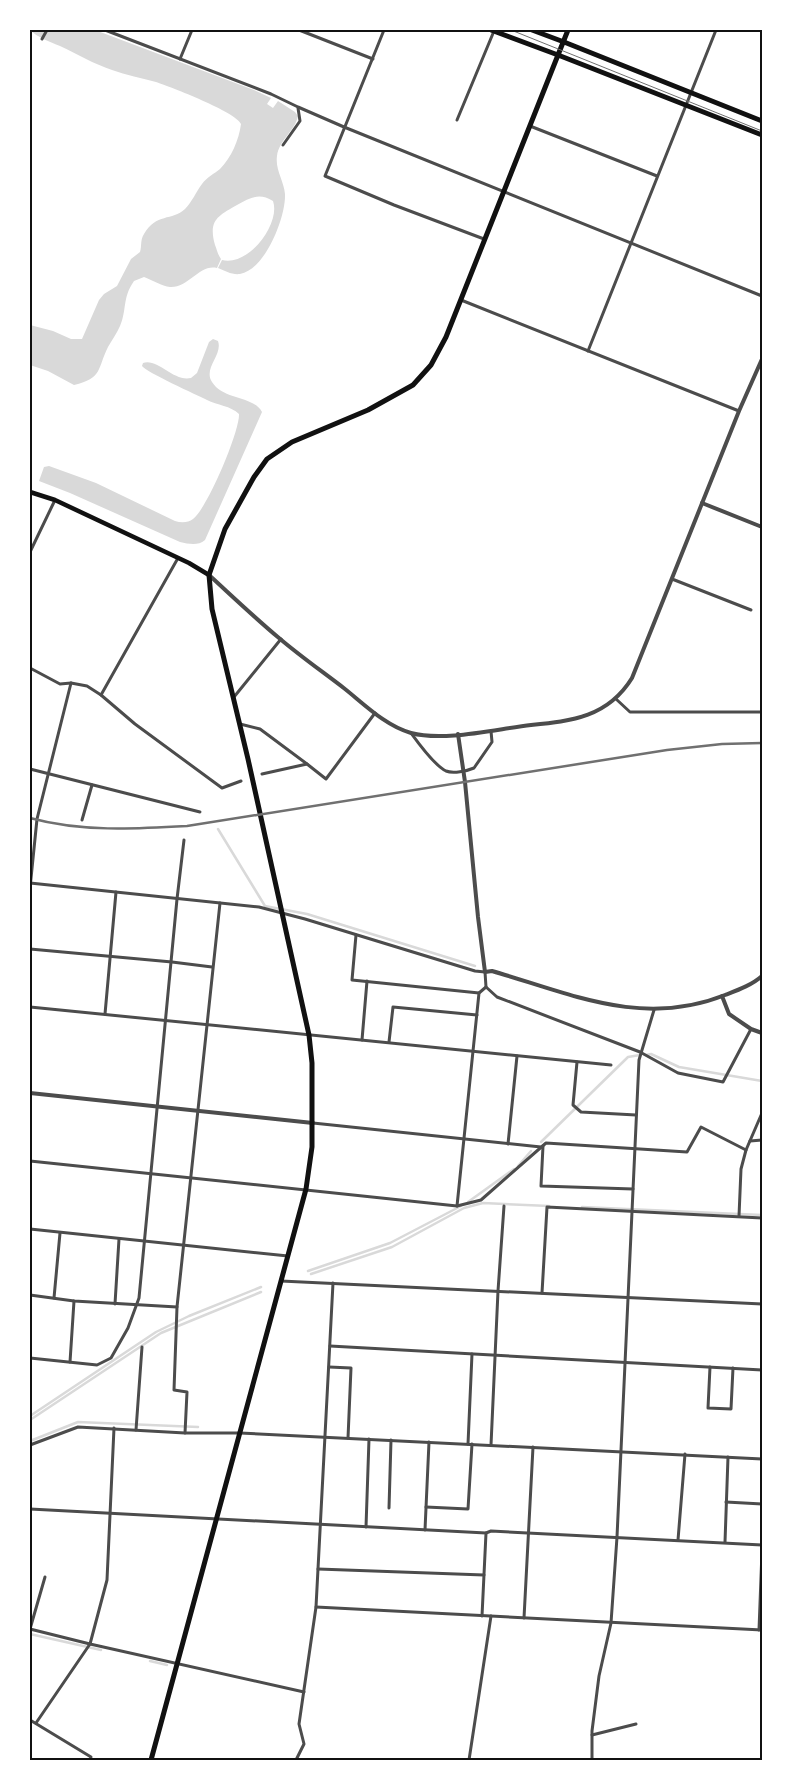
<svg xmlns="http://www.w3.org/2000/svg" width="792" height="1790" viewBox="0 0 792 1790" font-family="Rubik,sans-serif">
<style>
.water{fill:#d9d9d9}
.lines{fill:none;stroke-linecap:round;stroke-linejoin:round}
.stream{stroke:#d9d9d9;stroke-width:2.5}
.minor{stroke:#4c4c4c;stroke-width:3}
.tertiary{stroke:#4c4c4c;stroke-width:4}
.secondary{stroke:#111;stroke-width:4.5}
.primary{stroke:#111;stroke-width:5}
.trunk{stroke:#111;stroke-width:5}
.tram{stroke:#707070;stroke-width:1}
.rail{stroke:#707070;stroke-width:2.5}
.neatline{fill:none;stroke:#111;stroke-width:2}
</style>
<rect width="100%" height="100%" fill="#fff"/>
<!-- water -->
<g class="water">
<path d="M30 30H95L254 90 271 98 267 104 273 108 278 101 295 112 298 116C295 131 279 140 277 156 275 170 284 181 285 194 286 217 265 270 240 274 232 275 225 271 218 268L222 260C248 267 281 224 273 201 259 192 250 198 237 205 218 216 208 220 215 245 217 250 218 255 221 259L217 268C199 264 189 288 170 287 162 286 152 280 144 277L134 281C122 298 127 310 120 326 117 333 112 340 108 347 97 369 103 378 74 385L48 371 30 365V325L53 331 71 339H82L99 300 104 294 117 286 131 259 140 252C142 246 140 240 144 234 156 213 172 221 185 209 192 202 196 192 202 184 207 177 214 174 220 169 231 158 239 140 241 124 236 112 171 87 156 82 142 78 126 75 112 70 94 64 77 54 60 46 50 42 37 37 30 30Z"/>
<path d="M213 339 218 341C223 355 203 368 212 382 223 400 254 396 262 412L205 540C198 546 189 544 180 542L70 493 39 481 44 467 49 466 96 483 175 521C181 523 188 523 193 519 207 509 240 431 239 414 231 406 217 405 207 400 197 395 146 372 142 366L143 363C158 358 173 382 191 378L197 373 209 342Z"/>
</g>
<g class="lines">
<!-- stream -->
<g class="stream">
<path d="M218 829 265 906 307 914 475 966"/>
<path d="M646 1055 651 1054 679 1067 762 1081"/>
<path d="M541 1142 628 1057 640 1055"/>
<path d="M518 1166 531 1151"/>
<path d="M468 1202 514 1169"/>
<path d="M582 1207 762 1215"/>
<path d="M308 1271 390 1243 461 1206"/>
<path d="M311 1274 392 1247 464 1208 483 1203 549 1206"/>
<path d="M30 1416 156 1332 189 1316 261 1287"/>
<path d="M30 1420 161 1333 261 1292"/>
<path d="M30 1441 78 1422 198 1427"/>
<path d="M30 1634 101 1650"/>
<path d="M150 1661 167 1665"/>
</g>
<!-- minor -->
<g class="minor">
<path d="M105 30 271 94 298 107 344 127 762 296"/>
<path d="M299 30 373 59"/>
<path d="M384 30 325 176 394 205 484 239"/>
<path d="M42 39 47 30"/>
<path d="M180 59 192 30"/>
<path d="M457 120 494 31"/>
<path d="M530 126 657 176"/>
<path d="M283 145 300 121 298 108"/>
<path d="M461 300 739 411"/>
<path d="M588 351 716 30"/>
<path d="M30 552 55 500"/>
<path d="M672 579 751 610"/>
<path d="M30 668 60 684 71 683 87 686 101 695 135 724 222 788 241 781"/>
<path d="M101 695 178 558"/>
<path d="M234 697 281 639"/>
<path d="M616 699 630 712H762"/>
<path d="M240 724 260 729 307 764"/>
<path d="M411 733C419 744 434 765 446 771 453 774 467 771 474 768L492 742 491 731"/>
<path d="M30 769 200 812"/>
<path d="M262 774 307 764 326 779 375 713"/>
<path d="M82 820 92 785"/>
<path d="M30 883 259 907 305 919 475 971 485 972 486 987 497 997 640 1052 678 1073 723 1082 751 1029"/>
<path d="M30 888 37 819 71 683"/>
<path d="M356 935 352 980 479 993"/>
<path d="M30 949 172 962 212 967"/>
<path d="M30 1007 611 1065"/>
<path d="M105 1014 116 892"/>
<path d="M362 1040 367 981"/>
<path d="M389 1042 393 1007 477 1015"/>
<path d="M577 1062 573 1105 581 1112 636 1115"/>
<path d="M313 1123 541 1147"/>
<path d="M750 1141 762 1140"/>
<path d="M508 1144 517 1056"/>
<path d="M543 1146 541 1186 633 1189"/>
<path d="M30 1161 457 1206 481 1200 546 1143 687 1152 701 1127 746 1150"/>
<path d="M457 1206 479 993 486 987"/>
<path d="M739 1216 741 1169 746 1150 762 1113"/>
<path d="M30 1229 288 1256"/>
<path d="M281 1281 762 1304"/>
<path d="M542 1293 547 1207 762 1218"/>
<path d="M30 1295 74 1301 177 1307"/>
<path d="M54 1298 60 1233"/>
<path d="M115 1304 119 1239"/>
<path d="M330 1346 762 1370"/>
<path d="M30 1358 97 1365 111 1358 128 1328 139 1298 177 899 184 840"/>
<path d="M70 1362 74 1301"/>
<path d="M329 1367 351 1368 348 1438"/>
<path d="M710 1367 708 1408 731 1409 733 1368"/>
<path d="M136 1430 142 1347"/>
<path d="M185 1433 187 1392 174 1390 177 1307 220 903"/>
<path d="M468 1444 472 1354"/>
<path d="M30 1445 78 1427 185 1433H240L762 1459"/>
<path d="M491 1445 498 1291 504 1206"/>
<path d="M726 1502 762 1504"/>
<path d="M426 1507 468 1509 472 1444"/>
<path d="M389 1508 391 1440"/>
<path d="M30 1509 486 1533 482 1616"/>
<path d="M366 1527 369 1439"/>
<path d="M425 1530 429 1442"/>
<path d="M486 1533 491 1531 762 1545"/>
<path d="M678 1540 685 1454"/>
<path d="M725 1542 728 1457"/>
<path d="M318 1569 484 1575"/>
<path d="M316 1607 762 1630"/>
<path d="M524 1618 533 1447"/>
<path d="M30 1629 90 1644 304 1692"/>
<path d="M30 1629 45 1577"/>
<path d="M759 1630 762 1551"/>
<path d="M30 1720 91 1757 90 1760"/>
<path d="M36 1723 90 1644 107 1580 114 1428"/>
<path d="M592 1735 636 1724"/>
<path d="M296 1760 304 1744 299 1724 316 1607 333 1283"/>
<path d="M469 1760 491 1616"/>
<path d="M592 1760V1731L599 1676 611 1623 617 1537 639 1060 654 1010"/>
</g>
<!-- tertiary -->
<g class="tertiary">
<path d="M702 503 762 527"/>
<path d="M209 575C232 596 255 618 279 638 300 656 323 672 345 689 365 705 386 726 411 733 444 742 496 729 531 725 572 721 608 717 632 678L739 411 762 359"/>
<path d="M458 734 465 782 478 917 485 972 492 971C571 994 643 1028 725 995 738 990 752 985 762 976"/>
<path d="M722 996 729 1014 751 1029 762 1033"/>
<path d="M30 1093 313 1123"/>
</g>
<!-- secondary -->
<path class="secondary" d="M30 492 55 500 189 563 209 575"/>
<!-- primary -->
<g class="primary">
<path d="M564 42 762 121"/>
<path d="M151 1760 306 1189 312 1147V1063L309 1035 248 759 212 609 209 575 225 529 254 477 267 459 292 442 368 410 413 385 431 365 446 337 558 55 762 135"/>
</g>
<!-- trunk -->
<g class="trunk">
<path d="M491 30 558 55 568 30"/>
<path d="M532 30 564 42"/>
</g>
<!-- tram -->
<path class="tram" d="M511 30 762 131"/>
<!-- rail -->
<path class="rail" d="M30 818C81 832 134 829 187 826L667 750 722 744 762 743"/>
</g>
<!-- border -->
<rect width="792" height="1790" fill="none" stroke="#ffffff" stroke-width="62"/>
<rect x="31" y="31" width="730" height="1728" class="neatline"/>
</svg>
